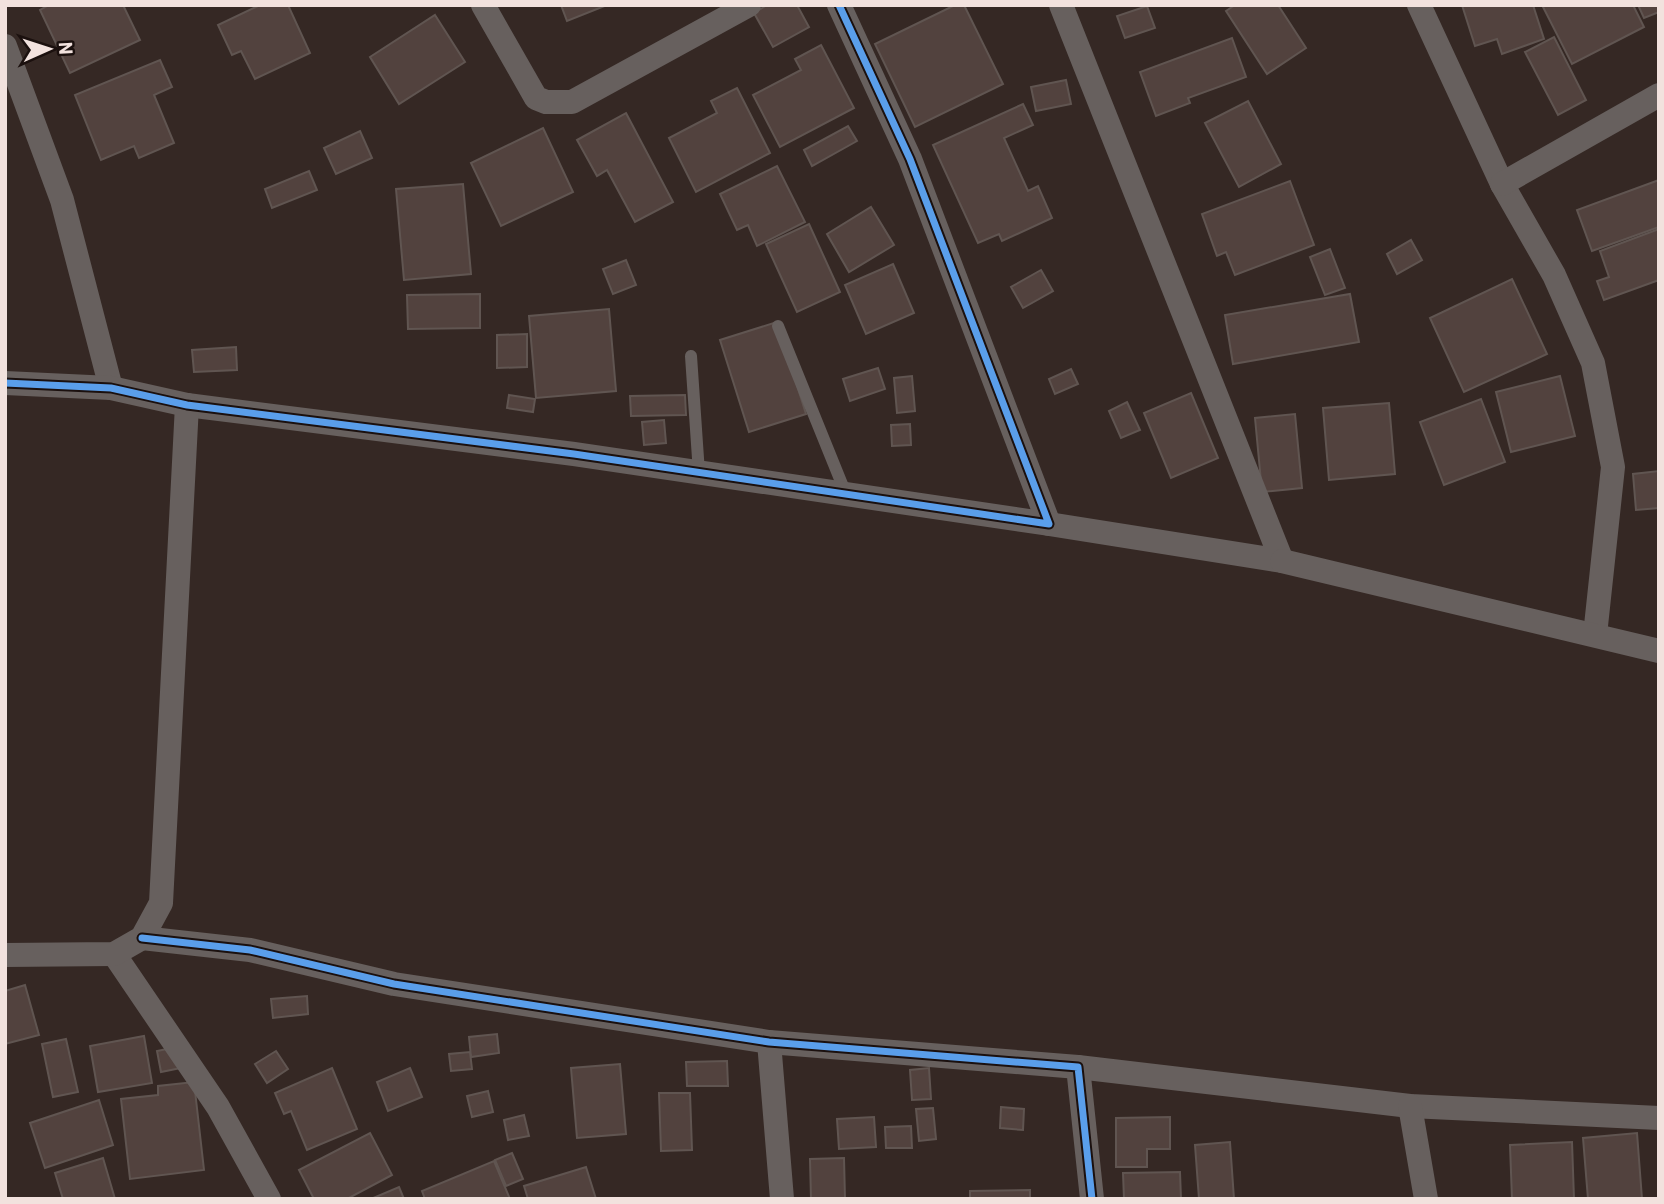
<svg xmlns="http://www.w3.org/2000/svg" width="1664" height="1204" viewBox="0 0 1664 1204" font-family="Barlow,sans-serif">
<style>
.building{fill:#52423e;stroke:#605551;stroke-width:2}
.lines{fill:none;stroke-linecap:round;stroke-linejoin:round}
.lane{stroke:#67605e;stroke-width:12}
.street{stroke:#67605e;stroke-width:24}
.cycleway-casing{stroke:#1b100e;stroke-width:11}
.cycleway{stroke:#5a9eea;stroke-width:7}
</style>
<rect width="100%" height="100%" fill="#352824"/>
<!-- building -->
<g class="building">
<path d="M49 5H123L140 40 70 73 40 10Z"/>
<path d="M260 5H288L310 53 255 79 241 51 232 55 218 25Z"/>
<path d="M561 5H607L567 21Z"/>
<path d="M767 5H797L809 27 773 47 754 13Z"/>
<path d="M955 5H964L1003 84 915 127 875 44Z"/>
<path d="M1235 5H1278L1306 48 1267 74 1226 11Z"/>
<path d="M1462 5H1533L1544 39 1502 54 1497 39 1475 46Z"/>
<path d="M1542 5H1633L1644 27 1572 64Z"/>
<path d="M1638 5H1659V12L1644 18Z"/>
<path d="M1147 6 1155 28 1125 38 1117 16Z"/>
<path d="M435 15 465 62 399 104 370 57Z"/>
<path d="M1554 37 1586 100 1558 115 1525 52Z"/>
<path d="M1232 38 1246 77 1188 98 1190 103 1156 116 1140 72Z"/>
<path d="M821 45 854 108 780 147 753 95 801 70 795 59Z"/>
<path d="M160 60 172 87 154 95 174 143 139 158 134 146 101 160 75 95Z"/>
<path d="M1066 80 1071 104 1036 111 1031 87Z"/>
<path d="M737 88 770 153 696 192 669 138 717 113 711 101Z"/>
<path d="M1248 101 1281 164 1239 187 1205 123Z"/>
<path d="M1023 104 1033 125 1004 138 1028 191 1038 186 1052 218 1002 241 999 234 978 243 933 145Z"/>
<path d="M626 113 673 202 635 222 607 170 597 176 577 140Z"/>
<path d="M848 126 857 141 812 166 804 150Z"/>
<path d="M543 128 573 192 501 226 471 163Z"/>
<path d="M360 131 372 158 336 174 324 148Z"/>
<path d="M777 166 805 222 757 246 748 225 737 230 720 194Z"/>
<path d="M309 171 317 190 272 208 265 189Z"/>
<path d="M1659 180V227L1592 251 1577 210Z"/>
<path d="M1290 181 1314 245 1235 275 1226 252 1217 256 1202 214Z"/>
<path d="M463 184 471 274 404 280 396 189Z"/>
<path d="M871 207 894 245 849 272 827 234Z"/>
<path d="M809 224 840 292 797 312 766 244Z"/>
<path d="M1659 229V280L1604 300 1597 281 1609 277 1600 251Z"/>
<path d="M1411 240 1422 260 1397 274 1387 254Z"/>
<path d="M1330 249 1345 288 1325 295 1310 257Z"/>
<path d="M626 260 636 285 613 294 603 269Z"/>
<path d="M893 264 914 313 866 334 845 285Z"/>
<path d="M1041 270 1053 291 1023 308 1011 287Z"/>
<path d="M1512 279 1547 354 1464 392 1430 318Z"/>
<path d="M480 294V328L408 329 407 295Z"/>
<path d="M1350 294 1359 342 1233 364 1225 315Z"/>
<path d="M609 309 616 391 536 398 529 316Z"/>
<path d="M777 322 806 414 749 432 720 340Z"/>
<path d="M527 334V367L497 368V335Z"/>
<path d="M236 347 237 370 194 372 192 350Z"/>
<path d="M878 368 885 389 850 401 843 379Z"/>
<path d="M1071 369 1078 384 1055 394 1049 379Z"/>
<path d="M912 376 915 411 897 413 894 378Z"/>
<path d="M1560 376 1575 436 1511 452 1496 392Z"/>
<path d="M1191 393 1218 458 1171 478 1144 413Z"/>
<path d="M509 395 535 399 533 412 507 408Z"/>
<path d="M685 395 686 415 631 416 630 396Z"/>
<path d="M1481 399 1505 462 1444 485 1420 422Z"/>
<path d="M1127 402 1140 430 1121 438 1109 411Z"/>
<path d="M1389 403 1395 474 1329 480 1323 408Z"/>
<path d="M1295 414 1302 488 1262 492 1255 418Z"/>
<path d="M664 420 666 443 644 445 642 422Z"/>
<path d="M910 424 911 445 892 446 891 425Z"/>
<path d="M1659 471V508L1636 510 1633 474Z"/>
<path d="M25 985 39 1035 5 1044V991Z"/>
<path d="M307 996 308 1014 273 1018 271 999Z"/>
<path d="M497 1034 499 1053 471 1057 469 1037Z"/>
<path d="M144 1036 152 1083 98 1092 90 1046Z"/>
<path d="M66 1039 78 1092 53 1097 42 1044Z"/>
<path d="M177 1047 181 1068 161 1072 157 1051Z"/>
<path d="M276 1051 288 1069 267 1083 255 1064Z"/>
<path d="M470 1052 472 1069 451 1071 449 1054Z"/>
<path d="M727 1061 728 1086H687L686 1062Z"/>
<path d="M620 1064 626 1134 577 1138 571 1068Z"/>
<path d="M332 1068 357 1129 307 1150 291 1111 284 1114 275 1093Z"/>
<path d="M410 1068 422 1097 388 1111 377 1082Z"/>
<path d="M929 1068 931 1099 912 1100 910 1070Z"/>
<path d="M194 1082 204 1170 130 1179 121 1099 158 1095V1086Z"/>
<path d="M488 1091 493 1112 472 1117 467 1096Z"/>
<path d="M659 1093H690L692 1150 661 1151Z"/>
<path d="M99 1100 113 1145 45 1168 30 1123Z"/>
<path d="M1001 1107 1024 1109 1023 1130 1000 1128Z"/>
<path d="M933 1108 936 1139 919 1141 916 1109Z"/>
<path d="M524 1115 529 1136 508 1140 504 1120Z"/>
<path d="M874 1117 876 1147 839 1149 837 1119Z"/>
<path d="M1170 1117V1149H1147V1167H1116V1118Z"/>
<path d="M911 1126 912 1148H886L885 1127Z"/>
<path d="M370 1133 392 1175 347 1199H314L299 1170Z"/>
<path d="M1637 1133 1642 1199H1588L1583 1138Z"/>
<path d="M1230 1142 1234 1199H1199L1195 1145Z"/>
<path d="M1572 1142 1574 1199H1512L1510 1145Z"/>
<path d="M512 1153 523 1179 506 1186 495 1160Z"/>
<path d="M103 1158 115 1199H63L55 1173Z"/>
<path d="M844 1158 845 1199H811L810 1159Z"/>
<path d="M494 1161 510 1199H425L422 1191Z"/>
<path d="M586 1167 596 1199H528L524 1186Z"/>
<path d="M1180 1172 1181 1199H1124L1123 1173Z"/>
<path d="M399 1187 404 1199H371Z"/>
<path d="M1030 1190V1199H970V1191Z"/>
</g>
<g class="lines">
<!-- lane -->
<g class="lane">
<path d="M778 326 846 494"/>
<path d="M691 356 699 473"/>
</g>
<!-- street -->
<g class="street">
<path d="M483 5 536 98 546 102H572L749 5"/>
<path d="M1419 5 1502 184 1554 275 1593 363 1613 467 1595 635"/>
<path d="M5 46 62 200 111 388"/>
<path d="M1502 184 1659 95"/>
<path d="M5 383 111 388 187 405 574 454 1049 524 910 159 839 5"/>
<path d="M1049 524 1282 561 1061 5"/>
<path d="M1282 561 1659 651"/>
<path d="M142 938 250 950 394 984 769 1042 1078 1067 1092 1199"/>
<path d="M114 954 218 1107 269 1199"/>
<path d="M5 955 114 954 142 938 161 903 187 405"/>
<path d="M769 1042 782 1199"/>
<path d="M1078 1067 1410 1106 1659 1118"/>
<path d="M1410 1106 1426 1199"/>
</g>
<defs>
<g id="cycleway">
<path d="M5 383 111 388 187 405 574 454 1049 524 910 159 839 5"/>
<path d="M142 938 250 950 394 984 769 1042 1078 1067 1092 1199"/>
</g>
</defs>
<!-- cycleway casing -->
<use href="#cycleway" class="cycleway-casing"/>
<!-- cycleway -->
<use href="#cycleway" class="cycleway"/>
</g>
<!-- border -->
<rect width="1664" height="1204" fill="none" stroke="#f2e2de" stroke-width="14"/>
<!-- north arrow -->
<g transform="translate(49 49) rotate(87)" stroke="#1b100e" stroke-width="5" paint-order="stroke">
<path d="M0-5L12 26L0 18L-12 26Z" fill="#f2e2de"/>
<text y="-10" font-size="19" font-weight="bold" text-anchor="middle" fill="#f2e2de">N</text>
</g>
</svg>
